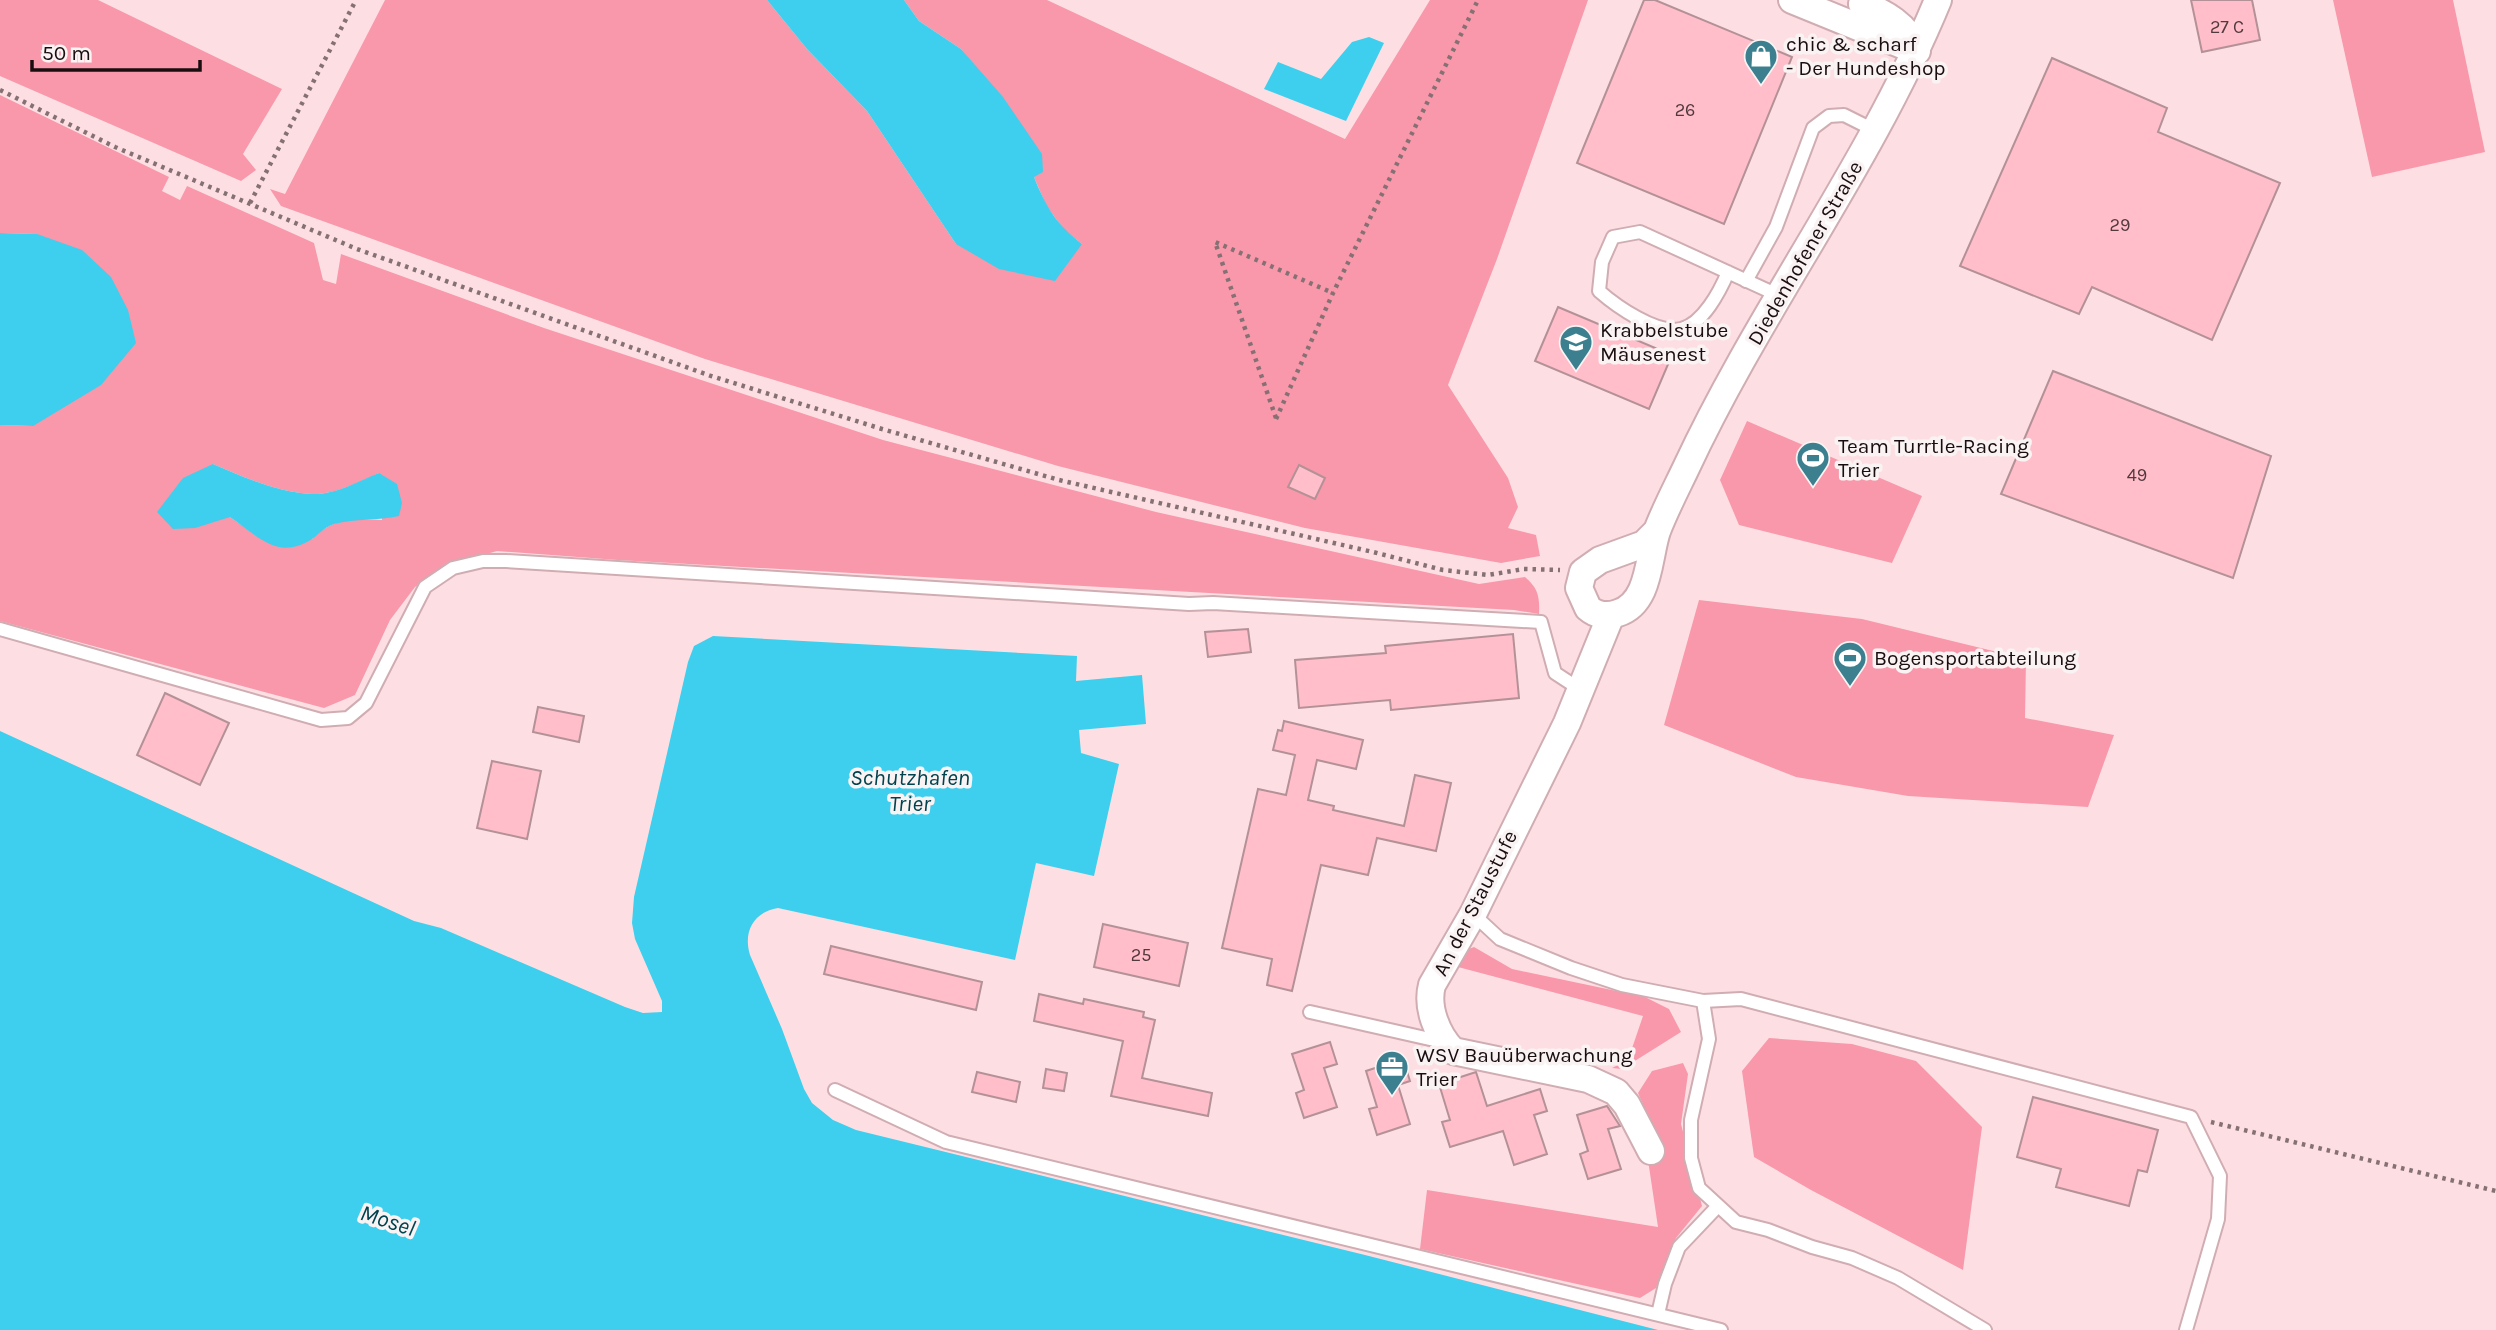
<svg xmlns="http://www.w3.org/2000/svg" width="2496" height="1330" viewBox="0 0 2496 1330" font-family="Karla,sans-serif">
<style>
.green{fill:#f898aa;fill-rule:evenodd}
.water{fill:#3dcfed}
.building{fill:#ffbec9;stroke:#b49197;stroke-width:2}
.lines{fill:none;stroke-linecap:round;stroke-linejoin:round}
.service-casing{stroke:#d0adb2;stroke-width:16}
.minor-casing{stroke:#d0adb2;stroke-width:30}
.path{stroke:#857073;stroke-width:4.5;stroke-dasharray:3.5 5;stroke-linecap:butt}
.service{stroke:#fff;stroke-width:12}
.minor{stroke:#fff;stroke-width:26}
.labels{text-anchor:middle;stroke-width:7;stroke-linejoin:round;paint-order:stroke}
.number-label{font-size:18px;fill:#52393e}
.poi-label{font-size:21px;fill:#190d0f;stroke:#faf3f4;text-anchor:start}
.street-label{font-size:21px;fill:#190d0f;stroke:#faf3f4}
.water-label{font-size:23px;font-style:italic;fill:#00434f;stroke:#faf3f4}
</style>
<rect width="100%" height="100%" fill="#fddfe3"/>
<!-- green -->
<g class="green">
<path d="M0 0H98L282 89 243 154 256 170 241 181 0 76Z"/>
<path d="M385 0H767L807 49 867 111 956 244H1082L1064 230 1046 205 1034 177 980 73 961 49 919 21 904 0H1047L1345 139 1430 0H1588L1497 259 1448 385 1508 478 1518 507 1508 528 1536 535 1540 556 1501 563 1305 528 1058 466 705 359 281 206 270 189 285 194Z"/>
<path d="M2333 0H2453L2485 152 2372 177Z"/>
<path d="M0 95 169 177 162 191 180 200 187 186 314 243 323 280 336 284 341 254 544 328 883 440 1156 512 1479 584 1525 577C1538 588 1540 597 1539 614L1514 610 618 560 497 551 451 564 415 587 390 620 355 695 324 708 0 621V425L33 426 37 234 0 233ZM213 464C244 477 278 493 312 494 334 495 359 482 379 473L382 520C352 519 334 517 312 539L258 537 230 517Z"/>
<path d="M1747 421 1922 496 1892 563 1739 525 1720 480Z"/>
<path d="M1699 600 1862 619 2026 659 2025 718 2114 735 2088 807 1908 796 1796 777 1664 725Z"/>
<path d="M1474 947 1512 969 1645 997 1669 1009 1681 1032 1622 1069 1612 1068 1628 1060 1643 1016 1458 967 1461 952Z"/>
<path d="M1769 1038 1852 1044 1916 1061 1982 1127 1963 1270 1811 1190 1754 1157 1742 1071Z"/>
<path d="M1683 1063 1688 1074 1681 1124 1702 1206 1676 1238 1656 1288 1640 1298 1420 1249 1427 1190 1658 1227 1648 1160 1665 1155 1638 1093 1652 1071Z"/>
</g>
<!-- water -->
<g class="water">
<path d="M767 0H904L919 21 961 49 1003 97 1042 154 1043 172 1034 177C1046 207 1056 224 1082 244L1055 281 999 269 956 244 867 111 807 49Z"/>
<path d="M1369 37 1384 43 1346 121 1264 89 1278 62 1321 79 1352 42Z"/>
<path d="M0 233 37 234 82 250 111 277 128 310 136 343 101 385 33 426 0 425Z"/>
<path d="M213 464C244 477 278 493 312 494 335 495 359 481 379 473L397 484 402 503 399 516C377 521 356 518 334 524 322 528 317 537 307 542 276 559 255 534 230 517L195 528 173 529 157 512 183 478Z"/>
<path d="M713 636 1077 656 1076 681 1142 675 1146 724 1079 730 1081 753 1119 764 1094 876 1036 863 1015 960 778 908C753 912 743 932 750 955L782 1029 804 1089 812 1103 833 1120 856 1130 1365 1255 1658 1330H0V731L414 921 441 928 625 1007 643 1013 662 1012V1001L635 939 632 923 634 897 688 662 694 646Z"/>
</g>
<!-- building -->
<g class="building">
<path d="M1644 0H1655L1792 57 1724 224 1577 163Z"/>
<path d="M2191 0H2252L2260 40 2202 52Z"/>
<path d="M2052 58 2167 108 2158 132 2280 183 2212 340 2092 287 2079 314 1960 266Z"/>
<path d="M1558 307 1672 355 1649 409 1535 361Z"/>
<path d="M2053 371 2271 456 2233 578 2001 494Z"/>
<path d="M1299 465 1325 478 1315 499 1288 487Z"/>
<path d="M1248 629 1251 652 1208 657 1205 632Z"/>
<path d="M1513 634 1519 698 1391 710 1390 700 1299 708 1295 660 1386 653 1385 646Z"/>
<path d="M165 693 229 723 200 785 137 755Z"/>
<path d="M538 707 584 716 579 742 533 732Z"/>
<path d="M1284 721 1363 740 1356 769 1317 760 1308 800 1334 806 1333 810 1404 826 1415 775 1451 783 1436 851 1377 838 1368 875 1321 865 1292 991 1267 985 1272 959 1222 948 1258 789 1286 795 1295 755 1273 750 1278 730 1282 731Z"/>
<path d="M492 761 541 771 527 839 477 828Z"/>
<path d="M1103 924 1188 943 1179 986 1094 967Z"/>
<path d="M831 946 982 982 976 1010 824 974Z"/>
<path d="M1039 994 1083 1004 1084 999 1144 1012 1143 1017 1155 1020 1142 1078 1212 1093 1208 1116 1111 1096 1123 1041 1034 1021Z"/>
<path d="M1330 1042 1337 1064 1324 1068 1337 1107 1304 1118 1296 1093 1304 1090 1292 1054Z"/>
<path d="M1403 1059 1410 1081 1398 1085 1410 1124 1377 1135 1369 1109 1377 1107 1366 1071Z"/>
<path d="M1046 1069 1067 1073 1064 1091 1043 1088Z"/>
<path d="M977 1072 1020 1082 1016 1102 972 1092Z"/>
<path d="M1476 1072 1487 1106 1540 1089 1547 1111 1534 1115 1547 1154 1514 1165 1503 1131 1450 1147 1442 1122 1450 1120 1439 1084Z"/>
<path d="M2033 1097 2158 1130 2147 1172 2138 1170 2129 1206 2056 1187 2061 1169 2017 1157Z"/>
<path d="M1607 1106 1620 1126 1608 1129 1621 1169 1588 1179 1580 1154 1588 1151 1577 1115Z"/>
</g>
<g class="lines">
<defs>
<g id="service">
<path d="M1728 272C1720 291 1703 324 1681 329 1657 335 1616 306 1599 291L1602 262 1613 237 1640 232 1780 296"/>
<path d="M1746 281 1776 227 1813 128 1829 116 1844 115 1876 131"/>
<path d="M0 629 321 720 348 718 366 703 425 587 453 568 483 561H506L1189 604 1213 603 1541 622 1555 673 1581 690"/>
<path d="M1473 914 1500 939 1571 968 1622 985 1703 1001 1741 999 2191 1117 2220 1176 2218 1219 2186 1330"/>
<path d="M1703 1001 1709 1039 1691 1120V1158L1699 1188 1736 1222 1768 1230 1812 1247 1852 1258 1898 1278 1985 1330"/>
<path d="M1310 1012 1443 1042"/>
<path d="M835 1090 946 1142 1721 1330"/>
<path d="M1658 1314 1665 1284 1679 1247 1717 1207"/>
</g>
<g id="minor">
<path d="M1792 0 1917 51"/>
<path d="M1862 4C1885 13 1907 25 1916 49"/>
<path d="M1657 531 1644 544 1600 560 1583 572 1579 588 1588 608C1596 615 1607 617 1618 613 1650 603 1648 558 1657 531 1665 510 1676 489 1686 468 1761 307 1870 165 1938 0"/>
<path d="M1611 615 1567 723 1473 914 1432 985C1426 1007 1437 1035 1453 1051L1588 1079 1616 1092 1627 1105 1651 1151"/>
</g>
</defs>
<!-- service casing -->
<use href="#service" class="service-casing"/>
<!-- minor casing -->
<use href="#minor" class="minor-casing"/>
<!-- path -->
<g class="path">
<path d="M0 90 115 147 357 249 711 376 882 429 1059 480 1373 552 1443 570 1488 575 1524 569 1560 570"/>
<path d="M250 203 356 0"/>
<path d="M1276 418 1215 242 1333 293"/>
<path d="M1276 419 1333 293 1478 0"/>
<path d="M2211 1122 2496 1191"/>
</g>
<!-- service -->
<use href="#service" class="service"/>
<!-- minor -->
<use href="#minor" class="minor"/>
</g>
<!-- icons -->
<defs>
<symbol id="shop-pin" viewBox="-11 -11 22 30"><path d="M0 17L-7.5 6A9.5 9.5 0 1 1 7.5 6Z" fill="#3c808f" stroke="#faf3f4"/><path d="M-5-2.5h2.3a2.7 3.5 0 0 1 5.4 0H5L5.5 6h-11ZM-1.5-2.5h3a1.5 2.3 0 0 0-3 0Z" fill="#fff"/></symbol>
<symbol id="school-pin" viewBox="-11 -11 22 30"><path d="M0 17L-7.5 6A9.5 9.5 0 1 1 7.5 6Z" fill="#3c808f" stroke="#faf3f4"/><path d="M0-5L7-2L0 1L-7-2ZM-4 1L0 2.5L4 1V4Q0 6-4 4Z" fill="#fff"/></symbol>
<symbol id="stadium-pin" viewBox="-11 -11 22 30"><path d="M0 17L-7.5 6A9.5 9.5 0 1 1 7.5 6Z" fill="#3c808f" stroke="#faf3f4"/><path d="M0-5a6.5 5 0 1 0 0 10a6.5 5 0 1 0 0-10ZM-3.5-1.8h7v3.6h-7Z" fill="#fff"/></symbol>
<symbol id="office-pin" viewBox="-11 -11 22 30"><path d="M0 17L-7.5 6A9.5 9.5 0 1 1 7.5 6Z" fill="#3c808f" stroke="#faf3f4"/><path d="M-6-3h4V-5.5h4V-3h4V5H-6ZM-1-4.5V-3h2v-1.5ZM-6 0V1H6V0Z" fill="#fff"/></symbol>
</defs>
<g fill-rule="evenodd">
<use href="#shop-pin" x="1742" y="37" width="38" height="52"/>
<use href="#school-pin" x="1557" y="323" width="38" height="52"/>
<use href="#stadium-pin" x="1794" y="439" width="38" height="52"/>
<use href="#stadium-pin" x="1831" y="639" width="38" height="52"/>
<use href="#office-pin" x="1373" y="1048" width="38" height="52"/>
</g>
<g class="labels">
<!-- number labels -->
<g class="number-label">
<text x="2227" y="33">27 C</text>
<text x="1685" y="116">26</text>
<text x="2120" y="231">29</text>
<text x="2137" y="481">49</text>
<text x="1141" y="961">25</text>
</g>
<!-- poi labels -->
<g class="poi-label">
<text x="1786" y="51">chic &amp; scharf<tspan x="1786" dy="24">- Der Hundeshop</tspan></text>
<text x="1600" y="337">Krabbelstube<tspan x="1600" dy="24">Mäusenest</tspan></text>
<text x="1838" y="453">Team Turrtle-Racing<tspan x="1838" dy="24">Trier</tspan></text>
<text x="1874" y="665">Bogensportabteilung</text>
<text x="1416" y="1062">WSV Bauüberwachung<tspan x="1416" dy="24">Trier</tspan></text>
</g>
<!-- street labels -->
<g class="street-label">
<text transform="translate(1805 253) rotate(-60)" y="7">Diedenhofener Straße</text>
<text transform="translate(1475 903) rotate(-63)" y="7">An der Staustufe</text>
</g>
<!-- water labels -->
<g class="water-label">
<text x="910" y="785">Schutzhafen<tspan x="910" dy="26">Trier</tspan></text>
<text transform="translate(388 1220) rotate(18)" y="8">Mosel</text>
</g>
</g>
<!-- scale -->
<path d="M32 60v10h168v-10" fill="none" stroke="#190d0f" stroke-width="3.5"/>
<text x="42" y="60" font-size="21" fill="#190d0f" stroke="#faf3f4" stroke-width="5" paint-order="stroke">50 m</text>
</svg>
